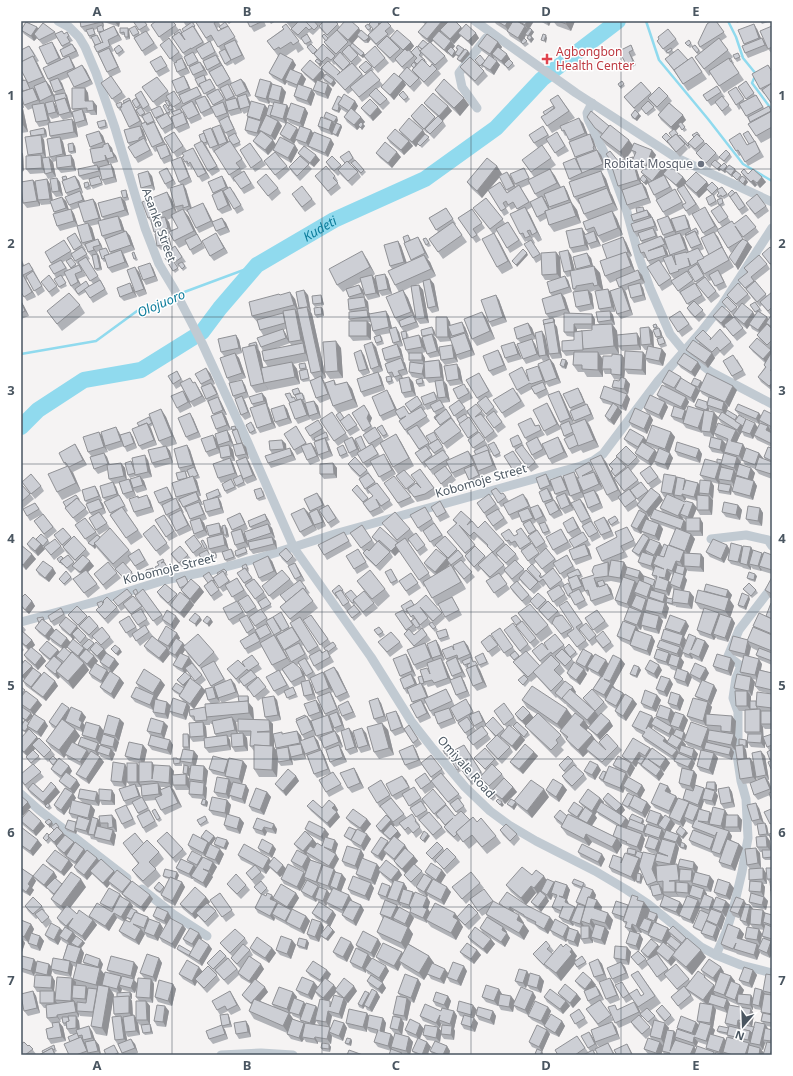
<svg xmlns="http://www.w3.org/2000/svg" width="793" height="1076" viewBox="0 0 793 1076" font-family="'Noto Sans',sans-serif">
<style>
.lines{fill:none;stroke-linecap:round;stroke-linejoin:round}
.stream{stroke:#90daee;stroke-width:2.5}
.river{stroke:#90daee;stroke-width:16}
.minor{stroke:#c1cad2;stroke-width:9}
.wall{fill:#b0b2b7;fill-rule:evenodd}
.shaded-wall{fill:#909195}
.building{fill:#cdcfd5;stroke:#909195}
.grid{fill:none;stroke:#4a5661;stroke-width:1;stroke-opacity:0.55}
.health-dot{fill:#e0444e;stroke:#fff;stroke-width:1.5}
.worship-dot{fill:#6b7280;stroke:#fff;stroke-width:1.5}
.labels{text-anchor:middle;stroke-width:3;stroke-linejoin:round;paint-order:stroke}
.health-label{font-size:12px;fill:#be3a42;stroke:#fff;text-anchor:start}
.worship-label{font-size:12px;fill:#5b616d;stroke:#fff;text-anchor:end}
.street-label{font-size:12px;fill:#4a5661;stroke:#fff}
.water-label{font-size:13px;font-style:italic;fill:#0c7c9b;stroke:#fff}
.neatline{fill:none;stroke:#4a5661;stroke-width:1.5}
.grid-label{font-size:13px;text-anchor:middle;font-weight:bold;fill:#4a5661}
</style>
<rect width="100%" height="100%" fill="#f5f3f3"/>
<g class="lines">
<!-- stream -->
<g class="stream">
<path d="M646 21 659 60 708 119 743 164 772 181"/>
<path d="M728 21 736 37 743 58 756 74 752 83 772 110"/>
<path d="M179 294 257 265"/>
<path d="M21 354 96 341 137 311 175 296"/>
</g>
<!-- river -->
<path class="river" id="s1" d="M21 427 38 410 84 380 141 370 202 332 220 308 257 265 334 220 425 179 496 128 542 79 618 21"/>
<!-- minor -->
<g class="minor">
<path d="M58 21 69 27 79 37 85 47 96 73 115 128 145 228 159 264 174 289 202 343 248 443 294 548 371 657 411 721 433 749 465 787 490 811 509 825 536 841 595 871 627 890 648 904 701 947 716 955 741 965 772 973"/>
<path d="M475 21 576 93 675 157 772 202"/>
<path d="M592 103 587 113 588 119 610 165 627 212 640 260 650 288 670 334 684 351 711 372 772 404"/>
<path d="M477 108 462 87 459 73 486 38"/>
<path d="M711 539 746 535 768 540 772 546"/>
<path d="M21 622 98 601 165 580 214 570 259 558 338 533 581 466 593 461 603 454 658 381 701 332 722 305 772 228"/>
<path d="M21 794 39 810 127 878"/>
<path d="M142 889 173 914 207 936"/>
<path d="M716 955 726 932 733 910 742 872 748 838 746 799 741 781 736 748 738 741V712L733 698 736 678 741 666 728 656 739 630 772 587"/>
<path d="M221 1055 261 1053 293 1055"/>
</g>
</g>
<!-- wall -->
<g class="wall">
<path d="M103 21 104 27 103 28 104 30 114 26 117 31 122 40 111 45 114 51 112 52 121 72 111 77 126 97 116 104 101 83 110 77 107 72 97 52 92 38 90 39 87 32H85L81 27ZM97 29 98 32 103 43 101 42 97 35H96L94 30Z"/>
<path d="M103 21H120L119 27 104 22Z"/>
<path d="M133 21H144L150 30 147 32 158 48 145 56 133 36 137 28 140 35 142 34Z"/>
<path d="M172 21 179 30 163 42 151 25Z"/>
<path d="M183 21H218L221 26 231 31 238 42 237 43 245 59 235 65 231 60 226 49 225 50 233 63 227 66 225 64 221 51 214 40 210 42 219 57H218L232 83 241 79 245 83 251 96 248 97 251 103 268 109 273 106 274 104 271 103 270 102 269 104 259 101 255 96 271 82 272 84 286 92 283 104 287 105 289 109 305 108 308 113 303 127 311 130 314 134 334 144 328 157 312 150 310 148 305 146 320 160 314 167 305 161 312 169 300 181 292 172 289 167 300 156 298 153 304 146 299 144 296 140 294 144 298 150 291 163 279 156 290 170 279 180 264 161 275 152 273 150 274 149 268 155 257 146 253 141 257 137 248 134 245 130 248 118 247 116 248 112 244 114 241 110 242 113 231 116 228 112 230 118 229 119 237 134 236 135 241 145 235 148 247 167 241 170 242 172 244 171 255 188 244 194 235 181 234 182 215 152 214 153 209 144 206 145 220 171 212 176 208 171 201 141 214 133 220 147H221L219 145 220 125 223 130 229 142 230 141 228 137 220 122H219L216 117 214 113 204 117 201 113 197 104 195 105 202 119 191 124 188 119 182 108 181 109 186 117 190 128 179 133 175 128 165 134 155 118 152 110 147 113 143 109 141 91 152 110 162 108 164 114 166 113 165 104 171 114 169 115 173 122 174 116 173 112 171 113 170 110 165 101 168 100 175 111 176 110 168 99 157 107 142 87 157 77 170 94 174 91 184 106 180 98 177 93 184 76 187 81 191 90 197 87 203 97 208 100 212 108 214 106 209 98H208L202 89H201L199 87 184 57 185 56 172 37 184 32 186 26ZM196 22 208 42 205 44 193 24ZM219 27 221 29 219 31 217 28ZM198 52 203 61 207 70 217 86 220 91H221L226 101 221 93 216 89 210 79 207 80 205 76 208 75 204 67 200 62H199L194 53 195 54ZM231 85 237 97 238 101 229 86ZM287 120 290 123 300 127 298 130 287 122ZM279 121 286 124 280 134 284 139 276 144 271 139 275 140 282 126Z"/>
<path d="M226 21H233L229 24Z"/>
<path d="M247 21H264L266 26 254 32Z"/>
<path d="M269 21H276L271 24Z"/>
<path d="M285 21H335L340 27 360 31 369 37 371 39 368 43H365L358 37 353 43 365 55 385 58 389 63 378 73 364 57 363 58 355 52 362 60 356 66 364 76 366 74 359 67H372L374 70 372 71 383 85 401 79 399 76 404 70 396 61 393 63 371 40 368 35 370 33 365 26 368 24 372 30 373 29 369 24 371 22 370 21 369 22 366 21H386L395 31 389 36 390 37 411 42 414 46 410 51 411 52 420 51 421 50 418 46 428 44 429 43 422 37 418 32 425 24 421 21H455L462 28 479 38 472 46 461 36 454 44 452 43 455 46 453 49 456 52 457 50 456 48 468 51 470 54 462 63 459 61 457 59 458 57 456 55 453 58 448 54 436 44 433 41 431 43 445 56 448 61 439 70H438L441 74 428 87 419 78 422 83 414 92 404 82 406 85 394 100 381 87 383 85 377 89 387 99 390 103 383 110 373 100 370 96 362 102 353 90 348 94 338 83 325 73 321 68 324 65 321 62 322 64 320 67 317 63 315 61 317 59 315 56 309 49 302 39 301 40 294 34 291 29V28ZM318 25 322 31 329 38H328L322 36 325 41 324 42 327 47 336 57 323 44 317 51 311 44 313 43 307 34 309 32 313 35 315 33 314 32 315 33 320 28ZM343 55H344L351 63V64ZM423 55 432 64 430 67 426 63 427 62 422 57ZM331 61 334 65 335 64 342 71 340 73 330 63ZM412 66 413 68 412 70 415 74 409 69Z"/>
<path d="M494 21H534L530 28 534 32 531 36 534 39 531 43 529 41 527 38 528 37 526 35 524 39 529 44 525 47 521 43 510 36 507 31 496 24Z"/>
<path d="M540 21H551L549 26Z"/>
<path d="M553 21H575L571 31 557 26Z"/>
<path d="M716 21 727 37 721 41 733 57 731 59 734 63 733 64 744 80 724 93 711 74 709 76 700 64 695 57 698 55 692 47 695 45 701 52 703 50 700 47Z"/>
<path d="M736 21H741L737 23Z"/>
<path d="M760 21H771L762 24Z"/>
<path d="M286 24 304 49 298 53 296 49 286 56 296 65 293 70 302 74 306 79 303 86 315 94 311 106 297 101 294 96 296 88 288 85 287 82 285 85 273 78 269 73 278 56 267 41 283 29Z"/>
<path d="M772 26V54L768 49Z"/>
<path d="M37 27 38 29 55 32 56 34 62 31 64 34 67 32 73 41 70 42 76 49 79 56 71 60 76 69 82 65 86 70 93 84 85 88 88 93 89 101H93L97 106V115H91L89 113H85L88 125 78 128 76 124 78 137 62 140 63 142 66 156 71 155 74 160 76 171 61 173 57 168 56 161 53 162 50 157 52 139 50 136 48 125 39 127 36 122 33 108 28 110 24 105 23 91 21 87V74L24 80H26L21 70V48L22 50 29 46 33 51 39 61 37 62 46 81 50 86 54 95H56L48 79V65L47 64 52 42 55 47 61 59 64 58 60 50 63 48 57 38 43 45 37 38 34 41 24 34 21 30ZM69 77 75 88 72 109 74 111 72 113 66 94 60 81ZM53 101H55L59 115 63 120 73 117 75 122H51L49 116 52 119 59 117 56 106Z"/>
<path d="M128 28 129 30 130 39 126 40 125 37V35H122L120 33Z"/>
<path d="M757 29 761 38H762L765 43 768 50 748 58 745 53 744 44Z"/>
<path d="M169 38 183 57 179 60 182 58 185 63 190 73 181 77 177 72 174 63 160 45Z"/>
<path d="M676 39 679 44 672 50 674 52 688 60 692 57 707 79 688 91 676 74 665 59 670 56 668 53 667 54 657 41Z"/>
<path d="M689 40 693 46 690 48 685 43Z"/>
<path d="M498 42 502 47 501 49 510 59V60L515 66 509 71 505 66 494 58V59L500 65 494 75 486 70 484 67 482 68 475 60 485 61 489 56 482 51 478 46Z"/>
<path d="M119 45 125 52 119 57 114 49Z"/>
<path d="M631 45 636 55 632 57 636 65 629 69 626 64Z"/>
<path d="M738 53 741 60 737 62 735 59Z"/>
<path d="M164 61 170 71 159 77 156 72Z"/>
<path d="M768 65 772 70V105L765 94H764L760 89Z"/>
<path d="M460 67 484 71 488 76 478 86 464 72Z"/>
<path d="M301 70H322L325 75 320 81 332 89 328 99 317 95 313 90 316 84 305 75Z"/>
<path d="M323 78 334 80 336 83 333 87 324 81Z"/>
<path d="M622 81 625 86 621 89 618 84Z"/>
<path d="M746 81 755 95H756L759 100 764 108 772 111V137L761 143 748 124 750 122 741 108 739 110 736 105V87L745 101 747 100 738 87Z"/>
<path d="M641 82 652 94 668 96 672 101 670 103 686 120 682 124 687 130 684 132 680 126 676 131 679 136 689 145 691 147 689 149 680 139 688 149 680 157 662 137 671 138 672 137V130L661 120 658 115 660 112 650 102 656 110 648 116 642 109 638 113 641 116 637 121 632 118 631 115 635 110 624 97Z"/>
<path d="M717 86 725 97 723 98 732 110 725 116 716 103 711 106 703 95Z"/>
<path d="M435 90 469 105 460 116 440 97Z"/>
<path d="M399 95 408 97 410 99 406 103Z"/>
<path d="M558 95 575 118 568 122 583 123 588 135 593 139 597 150 601 155 607 169 601 171 606 179 611 194 618 210 613 212 617 219 623 235 603 243 597 235H596L601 246 591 249 587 242 589 250 573 253 570 248 585 233V235L588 233 586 230 588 220 584 214 580 204H579L574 197 571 181 569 179 578 162 575 157 570 142 567 135 565 136 561 128 552 133 541 117 555 108Z"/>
<path d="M21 97 24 108H23L28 132 21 133Z"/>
<path d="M129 98 142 123 145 122 143 118H142L136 110 137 109 132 101 136 98 146 114 150 112 156 123H155L157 127 165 144 169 149 173 160 181 157 184 162 192 182 184 186 186 189 192 208H206L213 222 222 218 226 223 230 232 220 236 216 231 214 226 199 233 196 228 188 212H187L185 210 184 211 189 217 198 236 205 248 193 255 187 244 179 248 174 241 170 233 168 234 169 236 172 248 175 246 186 262 183 263 187 268 183 271 180 266 178 267 168 251 171 248 161 250 157 246 155 233 154 232 151 222 148 218 167 192 172 200 177 213 178 212 175 207 170 188 168 189 165 184 170 173 176 184 170 188 181 185 179 182 171 161 164 164 161 159 157 151 155 152 152 147 142 127 141 128 143 130 147 141H146L153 155 138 163 135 158 130 146 128 143 130 129 121 110 120 111 118 108ZM172 218 178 228 171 230 169 222 167 220Z"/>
<path d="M342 98 355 101 358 106 355 111 365 122 363 124 365 126 362 130 360 127 357 130 347 122 344 117 347 113 341 109 339 113 334 111 332 109Z"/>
<path d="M424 103 448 106 452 111 443 121 446 126 434 139 428 133H427L414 121 411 116 435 117 436 118 438 117 427 107Z"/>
<path d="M361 108 382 112 373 121 365 113Z"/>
<path d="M587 117 633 145 652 150 656 155 654 158 664 166 667 170 683 177 686 182H707L709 185 718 188 719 189 722 187 729 196 724 199 722 197 721 198 723 201 725 205 721 207 731 222 734 224 746 215 759 232 747 242 752 247 738 270 732 252 731 253 728 248 718 231 715 233 718 237 724 250 734 267 721 275 727 287 719 291 712 280 709 281 700 268 708 281 720 296 711 303 700 289 690 272 688 273 706 300 698 305 706 315 699 322 690 313 687 308 689 306 682 295H681L673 284 662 291 659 286 650 265 648 261 646 258H644L641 253 642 243 639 236 637 237 634 232V223L633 221 637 213 644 209 645 210H647L651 215 652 217 655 222 658 231H656L658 237 661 236 665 240V238L663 235 666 217 663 212 648 183 646 185 640 179 641 183H642L646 188 651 203 630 210 627 205 622 191 618 186 616 166 606 154 610 151 621 165 623 164 622 163 624 159 606 145 600 137 602 136 599 133ZM632 151 634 155V157L626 159ZM634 164 636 166 644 169 641 172 645 177 640 179 637 170 634 165 627 167 625 166ZM664 175 678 188 686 203 684 204 675 189 673 190ZM685 184 688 188 699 198 707 190 712 195 709 205 711 207 718 204 714 196 718 192 719 193 717 195 719 199V205L720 206 711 211 722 227 718 229 708 212H695L700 209 684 185ZM684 208 689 216 692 214 705 236 709 255 704 257 700 251 704 249 698 235 699 234 698 230H691L688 220 674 228 672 221 668 216ZM738 231 747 242 743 239ZM686 235 691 248 692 251 689 252 684 238 682 236ZM668 249 670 255 668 256 666 250ZM665 261 670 274 674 279 672 280 661 263Z"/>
<path d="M324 118 338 120 337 123 341 125 342 127 338 137 334 135 333 134 332 135 321 131 318 126Z"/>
<path d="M105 120 107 123 108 128 101 130 99 128Z"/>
<path d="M44 128 46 130 47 137 43 138 44 140 46 157 53 162 56 177 48 179 45 173 30 174 26 169 28 156V155L31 136Z"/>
<path d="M399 130 425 134 430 140 422 148 418 144 416 147 402 135Z"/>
<path d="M99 131 103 136 105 144 112 148 113 152 116 156 118 162 110 164 109 162V165L111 164 114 169 117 182 105 185 102 180 101 176 100 177 103 185 93 189 91 186 89 179 83 180 79 176 95 166 93 163 92 149 90 147Z"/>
<path d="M546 131 550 137H560L569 151 558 157 548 142 538 148 534 143Z"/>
<path d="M748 131 758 146 764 157 748 166 741 155 739 156 736 151 749 144Z"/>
<path d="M174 132 187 151 193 148 196 153 210 178 202 182 193 168 191 169 190 166 188 167 185 162 184 156 183 154 177 158 164 138Z"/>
<path d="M697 132 706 144 716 153 720 158 717 161 722 166 727 167 736 171 748 182 745 186 740 182H739L733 176 732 177 726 172 725 173 721 170 719 171 712 165 710 168 700 158 696 153H697L692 148 688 143 694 137Z"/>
<path d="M387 138 409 141 413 146 404 155 390 143Z"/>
<path d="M250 143 266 165 255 172 240 150Z"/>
<path d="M75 146 76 153 71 154 69 152Z"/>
<path d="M21 151 23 154 24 171 21 172Z"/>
<path d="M349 151 355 160 366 172 362 176 353 166 351 163 353 162 350 164 358 172 361 177 352 186 340 174 338 176 329 167 326 162 341 165 342 166 344 164Z"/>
<path d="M376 153 401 157 392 168 380 158Z"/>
<path d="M730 154 732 157 726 164 719 157Z"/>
<path d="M551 158 556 165 550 169 555 176 561 187 564 186 567 191 571 202 577 210 581 223 554 232 549 225 547 218 540 222 537 217 532 207 527 210 530 215 542 240 538 242 534 237 532 238 535 243 534 244 541 255 556 252 560 257 561 277 568 280 572 292 563 295 565 298 570 313 595 319V325L599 324 598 322 601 312 599 309 596 290 590 292 592 294 594 309 580 312 576 307 575 292 573 289 571 276 567 277 564 272 571 255 575 270H577L591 258 593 266 600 273 603 290 610 291 620 288 617 280 610 283 605 276 607 259 626 242 632 256 630 257 635 272 642 275 645 283 641 285 643 288 646 300 634 303 631 298 628 289 625 291 633 315 621 319 617 314 613 301 615 312H611L613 315 615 325H613L617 331 619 354H614L625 358 643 352 646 356 647 350H645L641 345 653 332 654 347 662 349 666 354 663 366 649 363 646 360V375L628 374 625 370 624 378 630 384 628 394H626L630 399 626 411 619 408 622 412 614 425 608 421 605 416 611 405 603 403 600 398 614 390 612 387 620 380 614 379 611 374H605L603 370V377H587L584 372H578L573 365V355L566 356 562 351 574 340V337L567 336 564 332V315L553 318 555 320V324L557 327 562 358 552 359 549 354V318L546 314 552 296 550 293 553 280H545L542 275 541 260 536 263 533 258 528 242 527 241 525 242 520 234 518 210 516 207 511 210 509 206 506 208 509 213 504 216 488 190 482 198 472 189 467 182 497 166 502 174 500 176 511 177 516 187H517L515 184 524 168 527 173 530 179 534 177 522 160ZM500 177 508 192 507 193 500 182 490 188ZM530 184 535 194 538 198 530 202 521 188ZM545 198 549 207 551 209 550 210 544 199ZM577 329H592V330L577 331ZM612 354V356L603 359 600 355Z"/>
<path d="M741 172 748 174 766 182 760 188 757 185 755 187 744 177Z"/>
<path d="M75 176 79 181 83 193 81 194 85 201 93 199 96 203 101 220 104 219 102 217 121 197 125 201 129 215 119 218 121 220 125 232 126 231 130 236 135 250 123 254 129 267 112 273 108 268 106 261 104 262 102 259 99 251 97 252 99 256 102 270 97 271 95 269 92 257 88 252 87 248H86L82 243 85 224 84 222 80 207 72 210 69 205 68 196 66 193 68 179ZM99 224 102 236 106 241 111 254H109L106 248 103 249 101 244 98 239 95 240 92 228 90 226Z"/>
<path d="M152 176 155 190 145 193 141 188Z"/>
<path d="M222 176 225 181 228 188 234 192 244 210 237 214 225 194 232 210 222 214 218 210 213 193Z"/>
<path d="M315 176H335L338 181 337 182 341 188 331 196Z"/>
<path d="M47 179 50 184 53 200 66 201 69 210 71 209 74 214 78 226 60 231 57 226 55 214 51 204 41 205 40 203V206L27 208 23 203 33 180 35 182Z"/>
<path d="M60 182 63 196 56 197 52 192Z"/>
<path d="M257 182 278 188 281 193 272 201Z"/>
<path d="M90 184 91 189 87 190 85 188Z"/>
<path d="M126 190 127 193 129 200 125 201 123 198Z"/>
<path d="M736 192 749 210 742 215 728 194 735 193Z"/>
<path d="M486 198 505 223 508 222 523 245 510 253 497 231 494 234 499 241 513 268 502 274 497 267 493 234 473 208Z"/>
<path d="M295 199H312L316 204 305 212Z"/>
<path d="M766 206 769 211 758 219 749 208Z"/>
<path d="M446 208 456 224 455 225 467 242 443 259 429 239 438 232 429 218Z"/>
<path d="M472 209 485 228 477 234 481 240 476 243 458 218Z"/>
<path d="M75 233 86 250 85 251 90 259 88 260 101 281 108 294 93 303 86 292 79 296 71 286 66 275 62 277 67 286 61 289 59 287 56 278 54 274 52 265 51 263 64 240 72 253 75 251 67 238ZM72 257 78 265 77 266 71 258ZM69 259 66 261 71 269 68 270 63 262ZM80 265 93 284 89 286 81 285 78 279 86 276Z"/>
<path d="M408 235 411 240 418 237 421 242 429 258 427 259 430 262 436 276 428 280 430 279 434 284 439 311 432 313 428 308 423 282 416 285H419L423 290 429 323 420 324 416 319 411 287 403 291 408 298 419 327 406 332 408 334 409 338 423 340 426 352 422 353 425 358V361L439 360 442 365 444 381 447 385 450 402 442 403 455 422H454L464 436 447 449 434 431 440 426 434 417 436 415 432 408 427 410 424 405 434 392 438 397 435 382 429 383 425 378V379H422L424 381 425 386 419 387 417 384 421 379 412 377 409 372 410 362 409 360V355L406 350 403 340 404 332 400 326 395 318 399 292 395 285 392 269 390 266 398 241 401 246 407 263 412 261 405 243Z"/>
<path d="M219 238 228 253 214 261 210 256Z"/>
<path d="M428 240 431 246 428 247 426 245Z"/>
<path d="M772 249V267L762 254Z"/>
<path d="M135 254 138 260 136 261 134 259Z"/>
<path d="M170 256 179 270 175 273 165 258Z"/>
<path d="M21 258 24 265 32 267 45 291 38 296 28 279 26 280 36 297 27 301 21 292Z"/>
<path d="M367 259 375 274 373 276 380 297 368 300 365 295 361 282 351 287 359 285 363 290 365 298 368 302 369 312 370 314 386 311 389 316 392 328 399 332 403 346 399 347 401 349 404 361H403L405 363 408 374 402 376 403 378 413 382 416 396 405 398 402 393 399 381 397 382 394 377 392 378 394 383 389 385 387 382 390 376 388 373 387 363 385 360 395 345 393 343 391 333 380 335 382 337 384 344 377 346 376 343V336L373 331 371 322H368L371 325V340L353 341 349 336 351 321 349 319 351 312 349 310 350 299 349 297 346 290 343 292 337 285Z"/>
<path d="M767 264 770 269 755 281 767 296 772 292V351L771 350 772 352V393L770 390H771L761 382 758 377 765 367 764 365 765 363 753 352 749 347 770 349 760 340 757 335 759 333 752 329 750 325 747 329 737 321 747 333 737 341 725 327 724 328 716 320 713 316 733 317 735 318 722 302 737 307 738 309 739 308 731 300 727 295 748 294 751 298 744 305 755 315 756 313 750 305 755 302 762 311 760 312 767 317 768 319 771 316 762 305 760 307 742 285 738 280 747 273 744 268Z"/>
<path d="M153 268 158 281 146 285 143 280Z"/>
<path d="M139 272 147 294 139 297 135 292Z"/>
<path d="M385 274 388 279 392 294 382 296 378 291Z"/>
<path d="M49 275 60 291 52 297 44 286Z"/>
<path d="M130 283 133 288 137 297 124 301 120 297Z"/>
<path d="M280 295 295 299 298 309 299 308 308 295 311 312 312 314 326 378 323 379 325 383 334 380 337 385 347 382 352 389 358 407 338 413 333 406 330 399 320 403 316 398 310 381 303 382 301 380V371L300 369 306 365 310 380 315 379 311 373 308 361 293 364 297 369 300 384 270 390 268 389 269 390 256 393 251 386 249 346 256 342 258 345 259 350 260 352 263 367H268L264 361 263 351 261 347 263 335 260 330 258 323 252 316ZM286 329 288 340 286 334 283 330ZM290 343 291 345 274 349Z"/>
<path d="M321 295 322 297 324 305 315 307 313 304Z"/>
<path d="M496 295 499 300 507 322 492 327 489 322Z"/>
<path d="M21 301 24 306 29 316 21 319Z"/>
<path d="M80 305 85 313 62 331 47 311Z"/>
<path d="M321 307 323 309 324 316 317 318 315 315Z"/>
<path d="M680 311 693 329 682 337 669 318Z"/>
<path d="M482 312 487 319 495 339 477 346 472 339Z"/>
<path d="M447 317 450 322 451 326 465 327 469 337H468L475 355 460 360 456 356 458 362 445 365 441 360 440 356 430 358 427 354 422 337 434 330 436 336H434L436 339 440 354 452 345 453 347 451 341 440 342 436 337Z"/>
<path d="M528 323 532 328 536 339 532 340 535 344 539 355 545 336 550 360 543 361 540 357 541 359 526 364 523 359 521 343 517 339Z"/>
<path d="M656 324 661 331 663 338 665 340 667 346 661 348 659 345 658 340 656 337 654 328Z"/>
<path d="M236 335 239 340 242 353 236 355 239 358 246 378 236 381 245 385 249 397 244 399 245 401 251 417 245 420 241 415 235 399 233 396 230 383 227 378 224 356 221 352Z"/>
<path d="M640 338 641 350 622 351 618 346Z"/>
<path d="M695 338H711L712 339 731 342 734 346 724 356 720 352 715 357 714 356 715 358 708 368 690 354 686 350 699 343Z"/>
<path d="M514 342 517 347 522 359 508 363 505 358Z"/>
<path d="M376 347 383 371 378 373 381 377 385 390 364 397 361 392 374 374 371 369Z"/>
<path d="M341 348 343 378 330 379 325 372Z"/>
<path d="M498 350 501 355 507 370 493 376 489 371Z"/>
<path d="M364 355 370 373 363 376 359 371Z"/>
<path d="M550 359 554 364 561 383 549 387 545 382 546 385 545 386 549 394 539 399 532 389 521 395 517 390 525 372 527 376 541 370Z"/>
<path d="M737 359 746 375 735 381 732 376Z"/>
<path d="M566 360 568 363 566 369 562 368 560 365Z"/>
<path d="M677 363 701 367 695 377 681 368Z"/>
<path d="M460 369 463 384 450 386 447 381Z"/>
<path d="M177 371 183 381 193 383 198 387 206 401 194 407 190 402 181 386 176 389 173 384Z"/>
<path d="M210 373 215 384 213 385 221 402 227 415H225L231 430 227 431 230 435 234 446 231 447 233 450 235 461H232L238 477 242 478 246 485 238 488 233 479 232 480 237 489 227 494 225 491 224 482 221 483 218 478 223 460 221 458 220 453 209 457 206 452 213 435 217 440 218 433 216 429 214 415 206 399 201 384Z"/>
<path d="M681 377 682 379 691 384 701 381 702 383 737 390 729 407 727 406 728 407 726 412 737 416 738 417 758 427 761 423 760 422 759 424 739 415 735 410 759 413 761 416 772 414V430L769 429 771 431V432L772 433V432V447L757 440 754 436 753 439 744 436 742 432 740 435 739 434 740 435 737 442 746 449 759 453 763 458V459H765L764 457 772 448V479L759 474 755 469 745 465 743 461H740L741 462 740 464 751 468 755 473 752 481H754L757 486 753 500 735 495 732 491 733 486 731 485 732 487 731 495 719 493 718 490 719 484 711 482 714 486 713 499 711 498 713 500 712 515H700L697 510V501L686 498 685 501 681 500 685 502 693 503 697 508 693 518 703 523V536H693L695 539 689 553 701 554 704 558V572L688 571 687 570 685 577 687 580 684 591 690 592 694 597 692 609 676 607 675 605V606L668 604 667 603V605L669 608 666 619 661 618 663 621 659 634 644 630 642 626 641 630 638 629 639 632 655 641 650 656 634 650 630 645 621 641 617 636 626 622 624 620 629 609 618 605 615 600 621 583 611 581 605 582 606 584 611 589 614 599 595 606 591 601 590 595 588 596 585 591 581 593 588 605 579 610 571 597 569 598 568 596 563 587 561 588 568 599 557 607 547 592 550 590 546 584 543 587 538 582 542 587 534 594 522 583 520 580 518 582 532 598 546 600 558 611 561 615H562L573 630 574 629 567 601 584 625 597 636 611 642 614 646 606 653 597 642 592 646 581 631 580 632 589 645 584 649 594 656 609 664 621 659 625 664 613 686 614 688 623 693 637 704 626 721 618 716 615 711 616 709 608 704 605 700V699L597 694 593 689 600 677 591 672 589 669 588 672 584 670 587 674 580 685 570 678 567 673 570 669 568 671 554 657 560 664 565 671 560 676 565 682 576 692 575 693 591 708 586 702 583 698 604 702 608 707 599 716 597 714 599 716 613 726 600 740 588 728 586 730 592 735 596 741 602 747 599 742 618 746 622 750 606 767 590 754 588 752 583 757 571 746 560 731 561 730 544 719 561 735 566 742 561 747 564 750 556 758 531 733 526 726 518 719 515 714 534 717 537 714 527 708 522 700 584 720 588 727 590 726 567 706 566 704H565L557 697 556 698 537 677 531 682 530 681 525 687 518 680 524 675 517 667 513 662 515 661 510 656 507 657 491 634 500 628 516 652 520 656 522 654 507 635 528 644 532 649 527 652 540 666 542 664 532 651 548 650 555 634 566 648 576 652 578 654 572 659 575 663 578 665 576 662 583 649 580 651 569 636 564 639 553 624 552 625 533 605 531 602 526 606 513 592 510 587 514 583 505 572 501 576 510 589 498 598 486 581 490 579 481 569 478 572 468 561 465 556 466 555 447 532 456 524 453 520H471L478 528 504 542 516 554 519 559 517 561 525 571 537 581 530 573 527 569 531 565 521 551V550L518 546 515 548 512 545 510 546 501 534 514 536 518 534 521 528 539 554 545 549 540 553 528 536 530 535 522 522 520 517 512 520 509 515 504 506 501 507 491 491 501 494 503 493 509 501 527 499 531 508 541 509 547 521 539 525 535 520 531 511V512L536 522 533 524 548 547 546 548 557 561 567 555 576 570 578 569 580 571 583 577 580 578 584 587 604 563 602 561 617 537 627 527 630 532 636 544 644 534 642 532 641 534 634 531 631 526 643 512 640 510 637 506 628 512 619 499 612 502 607 495 601 455 606 462 614 478 615 477 611 471 612 470 609 465 617 457 616 456 637 457 640 461 631 471 629 469 640 483 641 482 648 491 651 488 640 473 650 466 662 482 652 489 663 500 655 510 663 513 660 508 665 497H664L661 492 677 477 685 479 686 480 698 483 699 485 706 481 704 480 700 475 717 463 722 460 723 454 712 452 709 447 711 437 704 436 702 432V433L686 428 683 424 674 420 671 416 674 407 665 403 668 407 662 420 647 413 644 408 660 400 657 395 675 392 666 387 662 382ZM698 389H699L702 394 709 398 707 402 695 406 697 409 704 411V412V411L687 412 685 410 689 402 687 399 694 403 700 391ZM709 409 710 410 721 414 718 418 721 423 726 426 715 429 718 417 709 411ZM714 434 717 438 719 439 714 437ZM723 440 727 442 726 444ZM614 478 624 492 621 494ZM632 492 639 502 638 503 631 493ZM652 514 650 518 652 521 649 520V519L647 516 649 517ZM683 518 684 519 686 520V522L682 519ZM661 525 675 530 669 545 670 546 662 547 660 543 650 539 649 538 659 541 663 529ZM465 533 474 541 477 537 487 546 492 552 486 557 478 549ZM635 546 632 551 636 555 640 558 638 562 642 567 653 571 652 575 656 580V581H642L644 576 640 571 627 567 624 562 618 561 628 557 625 551ZM498 556 508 566 506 568 497 557ZM536 562 546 574 542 576 533 565ZM555 566 564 579 568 576 572 590 574 592H573L570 586 565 585 553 568 549 572ZM671 574 673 575 670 583 669 581ZM672 587 673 589 674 590 673 599 668 598 666 595 669 596Z"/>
<path d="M482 378 493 396 487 399 498 412 496 414 506 427 498 433 486 417 487 416 477 403 479 401 477 398Z"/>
<path d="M298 388 301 393 304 395 306 402H304L305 405 314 401 318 406 321 418 312 421 311 419 298 424 295 419 290 403 292 395 293 398 296 401 297 400 296 397 294 395Z"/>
<path d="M468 388 473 398 462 404 467 411H482L486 416 484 417 498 436 488 443 468 414 466 415 468 418 469 417 488 445H487L491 452 490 453 491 455 497 470 481 476 479 472 482 480 473 485 469 480 466 473 455 478 452 473 448 465 446 467 456 480 445 489 434 474 433 475 427 466 425 468 415 453 419 450 409 434 408 435 399 421 400 420 397 415 383 421 380 416 390 395 397 410 407 411 409 414 411 413 405 404 417 396 426 409 423 411 430 421 420 428 430 444 431 443 434 432 446 452 445 453 450 459 472 456 474 460 476 455 475 450 468 440 469 439 459 424H460L449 407 459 400 453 389ZM431 449 435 455 433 456 429 450Z"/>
<path d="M578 388 581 393 586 405 590 409 594 419 588 422 590 426 599 447 583 453 581 450 572 454 569 449 566 438 564 436 561 424 560 422 559 391 562 396 574 423 571 424 575 422 574 421 571 410 570 408Z"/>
<path d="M517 392 525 406 505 418 502 413Z"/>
<path d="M262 393 266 398 268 406 269 408 276 428 260 433 257 428 254 407 252 404Z"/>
<path d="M186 395 192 407 180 413 177 408Z"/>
<path d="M284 405 287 409 292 423 279 427 275 422Z"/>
<path d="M364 405 372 418 370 423 373 428 375 427 384 441 396 434 401 442 414 466 405 471 415 484 420 488V469L438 493 429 499 417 502 411 493 410 494 396 476 398 474 393 467 380 444 375 448 380 456 387 459 396 474 383 482 372 465 367 468 358 455 352 458 349 453 344 442 338 446 334 441 332 412 349 438 346 440 352 437 356 442 360 452 361 451V436L366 447 370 445 363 435 365 433 352 413Z"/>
<path d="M550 408 561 429 547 436 544 431Z"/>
<path d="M161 409 166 417 177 444 167 447 170 451 173 463 155 468 152 463 163 446 159 441 153 425 150 427 157 445 142 450 139 446V426L149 417Z"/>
<path d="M349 414 360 430 350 436 336 415 344 418Z"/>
<path d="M650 415 653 420 647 434 632 427 629 422Z"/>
<path d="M193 418 201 437 189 441 186 437Z"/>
<path d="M531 418 536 426 539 425 545 435 538 438 545 450 558 437 561 442 568 457 552 464 549 459 547 454 535 460 532 455 528 442 525 438Z"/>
<path d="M318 420 330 440 327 441 328 443 333 456 322 460 318 455 315 440 313 441 310 436Z"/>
<path d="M253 424 257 433 252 435 250 433Z"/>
<path d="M382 425 389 436 384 439 377 428Z"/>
<path d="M235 426 238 432 243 444 246 447 249 459H247L249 462 257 480 247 484 243 479 239 460 236 456 237 444 231 427Z"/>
<path d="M296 426 307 444 311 443 315 448 320 461 310 465 307 460 303 452 297 455 294 450Z"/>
<path d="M119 432 120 435 130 432 133 437 137 448 127 452 124 446 109 451 106 448 108 452 104 453 107 457 110 465 121 463 125 468 127 480 129 479 131 482 137 477 136 476 130 478 128 475 131 461 133 464 148 460 152 477 142 479 144 481 147 490 137 493 134 490 136 496 127 499 123 494 120 483 114 484 116 487 119 495 122 500 128 511 126 512 143 537 131 545 110 515 111 514 104 502 106 501 103 498 112 482 109 479 108 470 98 474 94 469 92 457 88 452 101 435Z"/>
<path d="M671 432 675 437 669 453 673 458 668 470 657 466 654 462 651 466 638 458 635 453 637 450 628 444 624 439 647 441ZM651 447 658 450 657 453 655 450Z"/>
<path d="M518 435 524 446H523L539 467 531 472 515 450V449L513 447Z"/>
<path d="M282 440 286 444V449L290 448 293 453 296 460 271 468 268 463 272 454 270 450Z"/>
<path d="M75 444 78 449 87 465 73 472 81 491 62 500 57 492 66 466 64 463Z"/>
<path d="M496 444 501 456 496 458 494 456Z"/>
<path d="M187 445 190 450 196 469 200 478 196 479 197 481 201 496H199L203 505H201L207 519 202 521 204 523 208 535 198 539 194 534 191 521 187 512H186L180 502H179L176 497 179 481 181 472 179 468ZM186 472H187L190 478H188Z"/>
<path d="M343 445 349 456 342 459 340 456Z"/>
<path d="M699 449 702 454 700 463 678 456 675 451Z"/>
<path d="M513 451 527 471 518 477 504 456Z"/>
<path d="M589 462 597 475 603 489 596 492 598 495 603 508 592 513 588 508 584 497 574 501 570 495 567 496 574 510 565 514 561 509 557 496 555 494 561 476 565 480 577 477 578 478H579Z"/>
<path d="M333 463 337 468V478L324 479 320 474Z"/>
<path d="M348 464 367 470 376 483H377L393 505 384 511 379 504 384 512 373 517 366 508 363 503 352 490 368 498 369 499 373 496 370 493 368 494 359 479 360 478 351 469Z"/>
<path d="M546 474 549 479 554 490 550 492 554 500 558 505 563 515 554 519 550 515 547 507 543 502 541 491 540 489Z"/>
<path d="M22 482 41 486 44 491 35 499Z"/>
<path d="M384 483 411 497 415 502 401 508Z"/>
<path d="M21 484 30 494 34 499 22 509 21 507Z"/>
<path d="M95 486 98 491 102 501H101L103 504 106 513 102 515 110 528 99 535 89 518 92 516 90 513 88 504 85 501Z"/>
<path d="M167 487 170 492 174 499 179 503 184 513H183L192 530 179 536 176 531 170 519V520L166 515 163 508 159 503Z"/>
<path d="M263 490 266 499 259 501 257 499Z"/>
<path d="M220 492 222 497 219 498 221 502 224 513 209 517 206 512 208 500Z"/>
<path d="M489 494 500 509 499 510 508 523 496 531 477 503Z"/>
<path d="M76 495 80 502 89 513 77 523 65 508Z"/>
<path d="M138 496 139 498 150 500 154 512 137 517 134 512Z"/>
<path d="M321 498 325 506 328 505 340 522 331 528 321 512 320 513 326 526 318 530 314 525 310 512 304 499Z"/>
<path d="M580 499 584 504 593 523 601 537 592 542 581 522Z"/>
<path d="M440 501 450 517 440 522 437 517Z"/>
<path d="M35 503 43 514 30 521 27 516Z"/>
<path d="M738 505 742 510 740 520 726 517 722 512Z"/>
<path d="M425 507 435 524 444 537 457 549 463 556 466 560 463 563 475 577 467 584 455 569V570L466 589 452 597 455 602 462 615 449 622 445 617 439 605 437 606 425 586 424 587 400 551 395 556 382 545 390 552 393 557 380 571 366 558 363 553 364 552 350 533 362 525 375 544 377 543 372 537 398 543 388 530 382 523 410 529 414 534 416 533 428 550 420 556 410 541 408 542 431 577 435 575 427 568 424 563 447 558 448 559 439 550 436 546 434 547 423 531 421 532 418 528ZM450 564 451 566 446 568Z"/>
<path d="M760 508 763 513 762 526 750 524 746 519Z"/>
<path d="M308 512 317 530 304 537 300 532Z"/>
<path d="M240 513 243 518 248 529 243 532 244 534 252 529 250 527 265 514 268 519 271 525 270 526 272 528 275 538 274 539 276 541 277 549 253 554 250 550 248 543 247 541 249 547 245 548 248 554 238 558 236 556 238 550 235 545 233 531 232 530Z"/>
<path d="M43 514 57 531 47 539 34 521Z"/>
<path d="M164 515 178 536 169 541 155 520Z"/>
<path d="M615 516 620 523 612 527 608 520Z"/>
<path d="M573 517 576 522 582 533 572 538 568 533Z"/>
<path d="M604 517 608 522 614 536 604 540 601 535Z"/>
<path d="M85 518 100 537 129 550 132 554 139 549 149 565 138 571 131 560 126 565 136 577 128 584 96 547 95 549 89 544 75 525Z"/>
<path d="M219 523 224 536 226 539 229 550 231 549 233 551 236 559 227 562 225 560 223 552 216 553 217 555V558L213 559 212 556V553L209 549V536Z"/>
<path d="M547 524 551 533 545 536 543 533Z"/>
<path d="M154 525 170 548 160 556 143 534Z"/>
<path d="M63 528 72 538 86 549 90 554 86 558 94 566 88 572 100 588 88 598 73 579 80 574 75 569 71 573 63 565H62L57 559 63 558 68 555 75 563 76 562 66 552 63 547 54 535Z"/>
<path d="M227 528 229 537 226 538 224 535Z"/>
<path d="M561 529 572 547 557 555 553 550Z"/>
<path d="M344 532 352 546 327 560 324 555Z"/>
<path d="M583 532 591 545 587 547 589 549 592 559 576 565 573 560 574 548Z"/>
<path d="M194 535 206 551 201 541 203 540 209 550 208 551 212 559 204 563 200 555 196 557 185 542Z"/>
<path d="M36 539 48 540 50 543 61 546 65 551 54 560 45 548 41 545 45 549 38 556 30 549 27 544 39 542Z"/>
<path d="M21 545 36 559 26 570 21 565Z"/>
<path d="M727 545 730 550 742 546 743 547H751L753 551 762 553 763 554 772 555V574L762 571V570L761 571 753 569 751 567V570L743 568 742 567 731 564 728 560 730 551 724 563 710 557 706 552Z"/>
<path d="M171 554 188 555 192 560 183 568 174 559Z"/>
<path d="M279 554 293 556 297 560 294 563 298 568 305 581 302 582 310 593 308 594 318 608 302 621 323 653 326 651 324 649 303 620 311 615 331 643 333 642 338 649 330 655 334 662 318 671 314 666 310 655 299 639 303 645 302 646 309 659 307 660 316 675 323 672 326 677 334 667 338 672 350 697 340 702 336 697 327 678 333 692 331 693 333 697 340 714 339 715 341 717 345 730 353 733 358 752 350 755 346 750 341 731 337 733 333 726 335 732 339 736 343 747 341 748 347 762 334 767 330 762 327 752 324 748 321 741H320L316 735 314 736 318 741 321 750 324 755 331 773 333 772 344 789 329 797 326 792 329 774 317 778 314 774 308 758 305 754 306 759 294 761 292 759 293 765 281 766 278 762 277 777H259L254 769V751L250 746 251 736H245L247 738 248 751 235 752 232 747 231 737H228L230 740 231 750 209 753 205 748 204 741 193 742 190 738V750H189L194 751 198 756 196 765 204 766 208 771 206 786 207 788 206 800 208 802 207 807 203 806 201 804 202 799 192 798 189 794V790H176L173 785V783L172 788 182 807 165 815 161 810 156 800 145 801 158 826 146 833 143 828 139 815 133 804 127 806 124 801 125 787 114 786 111 781 127 767 139 765V763L129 761 125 756 143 745 147 750 144 762H152L154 765 174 771V775H184L183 773 184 766 182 763V766H175L174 764 177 758 178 759H180L184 749 183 747 190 736 196 722 195 721H194L190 716 189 711 186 720 173 716 170 712 168 719 156 717 153 712V710L135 702 131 697 139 688 136 683 165 685 157 698 158 700 167 702 171 706 183 701 179 696V695L174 692 172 689 184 688 177 680 184 673 177 669 173 665 176 659 172 656 170 654 163 663 147 651 144 646 150 638 140 646 133 636 130 638 119 622 129 616 138 630 140 628 132 616 125 608 121 611 113 600 127 589 145 611 143 613 150 624 146 627 153 636 159 642 158 640 177 633 180 638 179 640 183 643 185 645 214 652 219 659 215 663 226 681 235 684 239 696 249 698V703L253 708 254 719 267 720 265 717 262 698 258 701 249 690 248 691 241 682 239 684 227 669 245 667 252 655 262 669 254 674 270 692 263 698 277 700 281 720 271 722 273 724V734H283L297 731 301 736 302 741 305 740 302 735 306 717 311 721 314 729 312 720 309 716 316 700 320 705 324 717 326 716 325 714 319 696 316 693 311 680H309L312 685 316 699 308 701 304 696 301 684 294 687 282 670 280 672 290 688 293 687 298 697 289 700 285 692 278 696 274 691 277 672 272 665 262 647 248 654 245 649 249 636 240 621 233 625 229 620 237 601 246 616 247 615 256 630 257 629 246 613 248 595 258 610 261 609 268 619 273 617 282 632H283L273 617H284L290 628 292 627V622L280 607 286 602 280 595 297 582 295 579 289 566 282 559ZM268 625 274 635H273L267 626ZM277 640H278L292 663H291ZM185 650 188 655 202 670 212 688 205 691 200 685 206 680 189 657 182 654ZM299 664 306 676 309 680 306 681 304 673 300 668 297 665ZM187 671 196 682 192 680 186 673ZM205 692 208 700 211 704 205 707 190 710V707L189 705 194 709ZM238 697 239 702 222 703ZM218 698 222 703 216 704 220 702ZM236 722H238V731L239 733H238ZM210 723 211 724H213L215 734 216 736 207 738 206 727 205 725H210ZM274 738 276 748 277 749 276 750 274 747ZM188 767H190L189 779 187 776H189L190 768ZM127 778V782L130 786 126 787ZM137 787H141L142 797H141L138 789ZM160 787H166L161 790Z"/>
<path d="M361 554 369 567 357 574 354 569Z"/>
<path d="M163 559 169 570 160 574 158 572 159 565Z"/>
<path d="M272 561 277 574 290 579 294 584 273 600 265 591 269 580 262 582 259 578Z"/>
<path d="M248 567 249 571 248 572 253 579 258 583 267 597 266 598 272 607 264 612 237 573Z"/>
<path d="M153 568 154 570 156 575 149 577 147 575Z"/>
<path d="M224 569 228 575 226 576 231 582 237 578 248 595 236 602 228 589 223 592 216 583 215 584 223 595 214 601 204 586Z"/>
<path d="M36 570 56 573 49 582 39 575Z"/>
<path d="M392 571 399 582 393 586 391 583Z"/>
<path d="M117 573 121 578 106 590 94 574Z"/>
<path d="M411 573 421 588 409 596 399 581Z"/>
<path d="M757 576 755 582 749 580 747 578Z"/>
<path d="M71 577 73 579 65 586 59 579Z"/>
<path d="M772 577V598H770L765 590Z"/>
<path d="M187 578 188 581 200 587 204 592 194 604 191 601 194 605 184 618 174 610 172 608 160 597 157 592 177 594V596L184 595 181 590 180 588Z"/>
<path d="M357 581 385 589 390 596 378 607 362 588Z"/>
<path d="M339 585 345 593 344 594 352 607 354 606 345 594 357 597 374 603 378 608 366 617 355 604V605L362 614 354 621 343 606 338 598 337 599 332 591Z"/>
<path d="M143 589 163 616 180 621 174 630 165 624 163 621 157 626 135 596Z"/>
<path d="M743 589 756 590 758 593 752 598Z"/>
<path d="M728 590 732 595 730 600 734 606 730 618 735 623 728 642 717 639 716 637 714 640 700 635 697 630 704 610 700 609 695 602 705 592 704 591Z"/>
<path d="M21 598 32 601 35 606 29 614 21 607Z"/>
<path d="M750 599 746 610 739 607 738 605Z"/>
<path d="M103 603 117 607 120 612 108 624 100 615 96 610Z"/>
<path d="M772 604V665L760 660 756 655 758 651 752 648 751 647 749 657 762 664 761 670 772 673V729H765L763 727 764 737 772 734V770L771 769V761L770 760 769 750 767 747 765 742V748L751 747 748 743V748H745L746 750 747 759 753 763 765 756 769 780H768L772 790V802L770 795 758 800 754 795 751 783 743 784 740 779 735 747V750L732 749 734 752 732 760 716 755 718 758 713 775 700 771 697 766 701 751 688 746 684 741 708 728 706 726 691 721 687 716 698 699 695 696 700 683 693 679 690 674 709 673 705 681 717 690 711 705H710L712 707 710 714 736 721 735 736 737 739 736 746 739 745 746 740 748 741V735L745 732V711H739L736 706V691L734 688 742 675 740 672 743 658 733 655 729 650 748 640 754 628 753 626 766 616ZM753 679 757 680 755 686 759 691 771 694 756 701H751L750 695 752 696 755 682ZM755 770 756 777 758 780H756Z"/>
<path d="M414 605 442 613 445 618 436 626 424 613 431 622H432L438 630 435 632 429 625 423 629 417 620H416L431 640 425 644 428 648 436 640 439 645 445 660 443 661 444 663 451 680 454 679 452 676 447 661 446 659 453 648 464 641 468 646 474 662 477 663 487 687 477 691 473 686 468 667 466 668 463 663 461 664 459 660 458 661 466 677 462 678 464 681 470 696 460 700 456 695 451 683 437 688 435 685 428 687 426 684V685L423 686 428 697 446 689 449 694 455 706 470 704 474 713 479 711 482 716 486 724 504 729 505 730 507 728 494 711 514 717 517 722 528 732 530 735 525 739 521 735 525 740 516 751 504 741 502 739H501L510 747 513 752 502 764 489 751 486 746 495 737 486 726 483 728 491 739 477 750 458 723 450 708H452L449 709 452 713 456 723 441 729 438 724 435 716H433L430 711 426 703 424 704 431 718 420 723 417 718 413 703 409 693 407 694 404 689 402 678 400 676 406 654 409 659 416 676 413 677 417 685 420 684 422 676 429 670 428 666 417 670 414 665V647L404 634 407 632 395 614 403 610 417 630 412 633 414 635 421 629 418 630 411 621 413 620 409 613 407 614 401 606ZM471 720 474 726 477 730H476L469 721ZM516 723 513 726 521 735 511 727Z"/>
<path d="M597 610 609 626 597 634 585 618Z"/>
<path d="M64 613 66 617 94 644 101 646 94 638 92 640 72 620 68 615 87 616 98 626 100 629 110 637 114 642 105 650 107 653 119 664 112 673 120 678 124 683 114 699 104 692 100 687 102 684 92 678 89 673 93 666 91 669 86 665 89 670 73 689 60 677 58 679 49 671 45 666 50 661 43 655 39 650H58L60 652 62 649 52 642 50 639 49 641 39 633 35 628 39 623 43 617 45 621 54 630 70 642 73 639 62 630 59 625 60 623 54 626 51 622ZM75 638 83 647 73 639ZM67 647 72 653H71L66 649ZM91 651 93 654 100 661V662L103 667 110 672 109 673 107 670 96 663 98 661 94 656 89 652Z"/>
<path d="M518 613 548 625 553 633 541 642 523 621Z"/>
<path d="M521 621 536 638 540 642 534 648 516 626Z"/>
<path d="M21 624 26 630 24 632 32 640 35 645 32 648 42 656 46 661 38 670 27 660 24 655 28 650 21 643Z"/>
<path d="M689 626 684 637 686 640 685 644 696 637 697 638 705 641 709 646 702 662 693 658 692 659 685 657 683 653 681 658 684 662 681 670 688 672 692 677 688 687 677 683 674 678 676 671 671 669 669 666 658 663 654 658 659 649 657 647 663 641 661 639 666 630 665 628Z"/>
<path d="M379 627 385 635 380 638 374 630Z"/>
<path d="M447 631 450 639 441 642 439 639Z"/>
<path d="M490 635 501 650 492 657 481 642Z"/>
<path d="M378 642H400L403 647 390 657Z"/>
<path d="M21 646 24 650 21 653Z"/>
<path d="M483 653 489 664 481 668 479 665Z"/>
<path d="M21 659 24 662 32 666 33 668 42 675 55 681 58 686 46 701 26 686 23 681 24 679 21 677Z"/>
<path d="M735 663 731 676 716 671 713 666Z"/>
<path d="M639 667 641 670 637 678 632 676 630 674Z"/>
<path d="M645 669 662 670 657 679 648 674Z"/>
<path d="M673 684 667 697 659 694 656 689Z"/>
<path d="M21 687 42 705 35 714 48 726 41 737 30 730 29 729V730L39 739 51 750 55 755 54 756 57 760 69 766 72 771 70 775 80 785 73 794 76 798 74 801 82 802 78 798 99 795 112 790 115 795V805H102L100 801 99 806 87 804 91 805 95 810 93 818 98 819 100 822 116 820 117 832H114L116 835 114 846 98 842 96 840 91 839 90 836 78 832 77 831 76 834 67 831 65 828 76 822 77 819 72 818 69 813 71 805 64 815 57 810 54 805 66 788 59 781 61 779 54 773 51 769 53 766 49 761 48 762 35 749 33 751 41 759 34 765 44 777 35 784 43 792H60L49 804 52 808 49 810 46 807 31 794 21 781V774L32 765 26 757 27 756 21 751V738L26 733 21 730V720L23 722 24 720 21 718V709L33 716 28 722 29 723 34 715 21 706Z"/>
<path d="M657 695 661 700 656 712 644 708 641 703Z"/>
<path d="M680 695 684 700 680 711 671 708 668 703Z"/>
<path d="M381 703 387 721 378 724 374 719Z"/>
<path d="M351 706 356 717 346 721 342 716Z"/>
<path d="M70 709 86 717 83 723 85 725 100 726 103 731 124 723 119 741H118L119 742 116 752 113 751 115 754 112 761 101 757 99 754 98 756 104 762 89 784 80 778 76 774 81 766 68 759 66 755 64 758 51 748 46 741 55 729 52 727 49 722ZM75 729 82 732V735L84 738 78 745 79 746 74 743 80 736ZM103 733 104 734 100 744 101 745 100 746 98 744H100Z"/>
<path d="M671 709 675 713 684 715 688 720 683 732 686 735 683 742V741L686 745 685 746 694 749 698 754 695 762 693 761 695 763 692 770 694 771 697 775 694 789 704 788 705 790 717 785V792H716L718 796 715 806 706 804 704 801 701 809 712 814 725 810 728 815H738L742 820 741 832H729L732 836 731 840 739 844 743 848 735 871 722 867 719 862 720 858 714 856 712 853 692 845 689 840 695 831 692 827 693 825 687 822 686 821 683 827 674 823 675 824 670 832 677 834 676 832 688 833 683 839 680 837 682 840 680 847 678 846 679 848 675 864 678 866 698 867 697 873 714 881 711 892 705 891 707 894V895L715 900 726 901 730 905 726 917 724 916 725 918 721 930 719 929 720 930 716 942 705 938 701 933 702 932 695 929 693 927 702 911 700 908 693 924 683 920 680 916V917L664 910 660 906 663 899 657 901 653 896 651 890H650L647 885 640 868 638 873 641 874 643 877 641 884 637 883 636 881V878L635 882 612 872 609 867 623 859 630 848 628 846 620 843 622 845 617 854 592 842 589 846 567 835 561 827 562 826 557 822 554 817 571 815 568 811 584 810 585 808 583 807 579 802 600 798 604 802 603 804 612 809 606 804 603 799 622 805 625 810 621 814 629 821 643 819 644 821 643 824 646 827 649 825 646 821 663 817 670 819 669 817 670 815 655 808 651 803 671 791 670 794 676 796 678 799 683 800V799L686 789 682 788 679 783 682 768 678 766 675 761 645 741 642 736 643 735 636 731 632 726 657 718 656 716ZM653 726 654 729 670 738 668 741 652 729ZM597 812 599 815 617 826 613 836 592 826 597 818 595 815ZM643 836 646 837 647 836 649 838 645 847 649 852 657 855V856L656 855 643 853 637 852 636 851 641 852 645 839ZM679 896V897L686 898 683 906 680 902 669 897H679Z"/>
<path d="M396 711 399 716 404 729 409 725 422 744 416 748 404 730 405 732 395 736 391 731Z"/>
<path d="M382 723 388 730 394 755 379 759 374 752Z"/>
<path d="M168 726 164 739 170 740 173 745 171 755 152 750 148 745 151 736 147 731Z"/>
<path d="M366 733 371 750 361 753 358 748Z"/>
<path d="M413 745 416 750 421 763 442 769 445 774 443 775 462 798 460 800 467 811 464 814 470 820 477 822 496 836 501 843 487 854 477 842 469 849 461 839 458 842 447 832 444 827 445 826 439 818 438 819 425 803 424 804 428 812 442 827 446 832 436 840 420 821H419L404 796 396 800 392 796 406 780 410 789 422 799 446 804 455 816 458 814 434 786 431 781 433 780 422 765 409 770 405 765Z"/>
<path d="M464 745 483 774 486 771 478 762 474 758 495 759 499 764 495 767 502 774 505 779 513 787 517 792 505 804 496 796 492 791 481 779 472 785 458 765 451 752Z"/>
<path d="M447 748 451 754 447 757 445 754Z"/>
<path d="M650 748 651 749 666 758 670 763 664 772 662 770 664 774 659 781 644 769 638 763 636 767 634 766 635 768 630 777 628 775 629 778 642 785 645 790 640 798 647 802 651 807 645 818 632 811 630 809V810L624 806 622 804 635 796 626 791 625 788 623 793 606 786 603 782 601 781 599 778 606 772 616 769 613 765 624 759 622 756Z"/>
<path d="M534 752 538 756 523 774 514 767 510 762Z"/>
<path d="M21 755 23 758 21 760Z"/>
<path d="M453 758 461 771 458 773Z"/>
<path d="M228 760V761H243L247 766 242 784 246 785 249 790 245 804 232 800 230 796 229 799 218 797 214 792 227 779 226 777 213 774 209 769Z"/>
<path d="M573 761 577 766 576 767 584 774 587 779 575 791 565 781 562 776 565 773 559 765Z"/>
<path d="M354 768 357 773 364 788 352 793 348 788Z"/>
<path d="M601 770 595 780 588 776 584 771Z"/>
<path d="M425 773 435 787 425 794 415 780Z"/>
<path d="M296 776 299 781 286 796 279 789 275 784Z"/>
<path d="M381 780 393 800 407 818 416 820 420 825 419 826 423 832 416 838 412 832 408 835 400 825 396 827 393 823 395 825 394 827 398 831 401 835 398 839 418 861 415 864 424 874 428 877 425 872 446 875 440 883 451 892 444 905 429 897 428 895 427 897 419 892 416 887 418 884 415 887 407 879 404 875 405 873 397 866 394 861 386 854 382 861 375 857 371 852 389 843 390 841 385 836 379 831 376 826 391 820 381 807 380 808 377 803Z"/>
<path d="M563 785 567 790 559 802 549 795 546 790Z"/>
<path d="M729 787 732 792 735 807 724 809 721 804Z"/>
<path d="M481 789H488L490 792 486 795Z"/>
<path d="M267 792 271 797 264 815 252 811 249 806Z"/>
<path d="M495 795 496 798 493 801 488 796Z"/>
<path d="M549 797 532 818 520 808 517 805 514 810 509 806 507 804Z"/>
<path d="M227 800 231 805 229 815 240 818 244 823 240 834 227 830 224 825 226 818 213 815 209 810Z"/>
<path d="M126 805 129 810 136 824 125 829 122 824Z"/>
<path d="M335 805 338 810 337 812 340 817 330 828 311 811 307 806 322 808Z"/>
<path d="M759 808 764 823H765L767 826 769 836H767L770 841 771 850H772V860H765L763 858 762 852H760L757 847 760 836 759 835 757 825 755 826 752 821Z"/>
<path d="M157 812 162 820 159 822 157 820Z"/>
<path d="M205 816 209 823 201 827 197 820Z"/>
<path d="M257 818 277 829 276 834 267 832 265 836 256 833 253 828Z"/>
<path d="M346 818 367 819 371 824 364 833 371 839 364 851 354 845 351 841 346 838 344 836 356 830 361 831 350 823Z"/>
<path d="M21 819 45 826 36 836 23 825 21 822Z"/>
<path d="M56 823 65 835 74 843 84 849 86 852 97 858 99 861 115 872 131 881 150 895 153 899 144 912 131 903 133 906 132 909 137 911 139 913 148 917 149 919 160 923 163 928 161 932 166 925 156 920 153 916 171 917V918L186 929 175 949 162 942 159 937 158 941 147 937 144 932 143 931 145 934 139 945 123 936 119 931 124 922 117 918 109 931 95 922 97 925 85 941 74 933 76 936 83 941 85 943 81 948 84 953 81 964 85 965 83 962 103 964 101 970 104 974 110 973 107 970 138 967 134 980 137 984 144 978 140 973 159 958 162 963 156 982 153 981 154 984 153 1003 147 1002 150 1006V1024L151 1026 153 1034 145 1035 143 1033 142 1025H140L138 1023 140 1035 128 1037 126 1034 127 1041 135 1044 138 1053 133 1055H123L118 1045 115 1040 116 1017 114 1014 113 999 107 1036 96 1034 91 1026 93 1017 80 1016 79 1014V1017L77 1018 79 1021 80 1029 92 1031 95 1040 99 1045 101 1055H104H69L70 1042 76 1034H70L67 1029 66 1026H64L63 1023 62 1019 60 1020 61 1022H59L63 1027 66 1041 51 1044 48 1039 55 1023H51L47 1018 46 1008H44L40 1003V992H37L34 987 36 975 35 973 34 976 22 972 21 971V960L34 959 37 963 49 964 52 967 64 960 63 959 67 944 62 941 61 939 58 945 49 940 45 935 63 931 65 927 60 923 57 918 62 911 56 906 51 899 54 896 50 892 48 889H47L36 880 33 876 54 872 57 877 56 879 62 884 86 887 70 908 77 914 90 918 89 916 103 906 100 903 123 898 126 899 123 895 111 886 110 884 107 888 92 874 87 880 77 872 74 867 76 865 70 861 73 865 64 876 50 866 46 861 68 859 59 851 56 846 51 841 48 844 43 838 49 835 54 830ZM127 918 128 919 131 921 130 922 126 920ZM73 966 76 967 73 979 72 978 56 993 54 991 55 981 51 976 52 971 55 974 71 977ZM137 986 136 997 139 1001 136 1018 134 1015H133L132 1001 131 999H132V994L130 992 121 993 122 989 123 990 135 993ZM112 991 117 993V997H114V995Z"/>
<path d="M21 827 42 845 33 856 21 847Z"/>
<path d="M305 829 329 834 327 837 338 844 335 854 339 859 334 869 336 872 346 879 341 892 364 910 356 926 346 920 342 915 343 914 330 907 327 904 326 906 322 904 333 911 336 915 330 927 335 932 328 941 321 936 319 942 310 939 307 934 324 927 323 932 328 925 316 918 312 913 319 903 317 900 316 902 304 896 301 891 306 881V880L300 891 284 884 281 879 283 875 280 877 270 868 266 874 259 870 265 877 261 881 269 891 264 895 273 897 296 893 299 898 292 909 306 916 310 921 304 934 290 927 289 926 276 919 275 918 274 921 258 913 255 908 261 895 254 887 255 885 246 873 253 866 241 860 238 855 269 858 271 861 286 868 305 873V872L294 866 291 861 304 854 298 849 294 844 313 839 317 844 322 846 323 842 308 834ZM307 854 309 857 320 863 311 860 308 856 306 855ZM319 886 320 887V886L321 887 332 891 330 894 327 890Z"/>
<path d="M500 830 517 834 520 839 514 846 503 835Z"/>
<path d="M201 838H216L211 845 224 854 219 865 214 863 217 867 212 876H211L213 877 206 888 194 881 193 879H192L179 873 176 868 180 859 176 863 161 846 157 841 183 849 187 854 181 859 190 863 187 860 203 857 208 859 206 857 191 850 188 845Z"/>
<path d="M229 843 226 850 216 847 214 844Z"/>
<path d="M144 844 159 852 164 859 155 868 161 876 148 888 137 877 132 870 138 864 132 855Z"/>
<path d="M685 844 687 846 686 850 682 849 680 847Z"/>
<path d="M258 848 276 849 272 858 261 853Z"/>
<path d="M443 848 445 851 456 857 460 862 447 874 437 862 435 863 430 857 426 853Z"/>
<path d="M361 850 364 855 363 859 380 868 399 870 402 875 397 881 404 883 407 888V890L413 892 414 894 427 897 430 902 428 909 430 912 458 916 478 913 481 918 469 930 460 921 459 922 463 927 456 940 431 927 427 922V923L413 917 414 918 409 928 413 934 409 944 429 956 434 963V964L448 973 467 971 461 986 450 982 447 977 444 984 431 979 428 974 424 980 404 968 401 964 398 971 380 962 376 957 403 953 405 950 382 939 377 932 383 919 380 914 385 900 381 899 378 894 391 887 392 884 382 875 380 872 375 885 365 881 374 888 369 901 351 894 348 889 359 878 356 874 357 870 345 866 342 861ZM397 905 401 906V905L402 907 411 910 410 913 398 907Z"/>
<path d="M578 852 605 859 601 867 581 857Z"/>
<path d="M760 853 761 868 766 873 767 884H763L765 887 764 896 768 901 766 910 753 907 749 902 751 894 749 891 750 869 747 865Z"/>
<path d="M21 868 33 876 36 881 32 888 34 890 30 896 21 891Z"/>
<path d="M772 868V908L770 883 767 879Z"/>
<path d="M179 875 177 880 182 882 185 887 175 906 164 900 161 894 156 891 154 888 165 887 169 879 165 878 163 876Z"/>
<path d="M532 875 554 883 567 885 570 890 567 900 569 904 576 908 577 904 576 902 581 889 574 886 572 883H584L586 885 585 887 593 890 596 895 595 899 602 907 601 911 613 920 610 930 607 929 609 932 605 945 594 942 593 940V943L584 944 581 939V936L578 947 569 944 567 940 566 942 553 935 550 930 552 926 548 934 539 929 535 925 527 921 526 919 514 911 513 912 524 923V924L529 931 524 940 505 929 507 932 506 933 510 938 505 947 483 933 480 928 488 918 486 914 487 913 482 916 470 900 466 904 452 887 480 883 484 888 480 892 484 889 493 902 500 905 499 903 528 906 554 922 568 926 570 928 581 935V928L575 926 574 924 573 926 563 922 559 917 560 914 555 912 552 907 556 898H554L553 895 551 900 547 898 549 901 541 912 535 907 531 902 537 894 536 893 526 905 511 892 506 885Z"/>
<path d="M227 884 246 885 250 890 241 899 230 888Z"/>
<path d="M734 888 730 900 718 897 714 892Z"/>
<path d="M220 893 235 915 226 922 210 900Z"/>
<path d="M206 897 210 902 208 904 216 911 219 916 208 927 198 916 195 919 183 909 180 904Z"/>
<path d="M640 901 644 902 650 910 646 919 648 920 647 918 657 914 658 917 656 922 668 928 670 930 706 957 692 975 677 962 676 960 671 966 658 954 669 970 689 979 690 981 705 976 707 980 715 986 716 983 704 975 701 970 724 972 723 973 735 981 734 983 740 985 744 990 742 994 751 995 753 998 763 990 772 975V1027L767 1026 768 1029 772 1030V1055H725L724 1054V1055H665L662 1051 661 1055H651L648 1054 644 1049 651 1039 650 1036V1035L646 1039 634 1027 631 1022H632L619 1028 614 1020 609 1023 616 1027 620 1039 608 1043 611 1048 595 1051H594L596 1055H558L577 1036 588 1052 590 1051 588 1048 589 1032 592 1036 598 1048 604 1045 599 1047 595 1042 599 1027 586 1009 591 1005 588 1001 585 991 579 986 575 981 592 980 596 985 595 986 599 990 604 1000 601 1001 613 1019 618 1009 638 1007 641 1014 642 1013 633 999 626 1003 623 998 625 987 630 994 641 996 644 994 638 971 661 1003 650 1011 655 1016 658 1020 669 1028 668 1030 674 1031 676 1033 678 1030 677 1028 699 1025V1024L697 1021 704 1003 690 993 694 1000 681 1010 671 997 678 991 667 977 661 982 648 965 642 970 631 957 646 959 647 961 649 960 644 956 641 951 658 945 659 947 662 944 652 940 649 936 643 933 642 932 641 933 637 932V933L643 939 639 951 630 948 626 943 630 933 625 927 626 925 623 921 615 918 612 913 628 905ZM671 935 681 944 670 938ZM667 943 669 947 675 952 666 945ZM728 1000 729 1001 738 1005 740 1007 730 1005V1004ZM753 1007 755 1009 761 1010V1012L762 1014 761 1021 763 1023 754 1027H752L754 1014 751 1009 753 1010ZM716 1009 727 1013 725 1023 728 1028 717 1031 719 1033 727 1035 729 1038 726 1041 713 1035 715 1030 713 1028ZM642 1016 652 1027 651 1029 641 1018 642 1017ZM698 1042 707 1045 706 1048V1049L696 1050 694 1047H696ZM765 1043 766 1045 764 1053 761 1050H763Z"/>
<path d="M747 904 750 905 753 909 765 913 772 915V953L770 958 761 954 760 952 757 960 737 954 736 953 724 949 721 944 740 929 744 934 742 939 746 940 745 938 753 928 750 924 749 927 744 925 740 920 741 919 733 916 730 911ZM758 929 764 930 762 934 759 929ZM762 936 764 938 761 943Z"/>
<path d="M25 906H42L45 911H44L52 922 46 928 38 918 36 919 28 911Z"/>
<path d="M21 920 31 924 34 929 32 934 40 936 44 941 40 951 31 948 28 943 29 939 28 942 23 940 25 943 21 955Z"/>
<path d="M468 937 491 939 495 944 487 954 471 942Z"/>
<path d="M202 938 201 940 209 945 212 949 202 966 179 951 177 949 191 952 193 948 186 944 183 939Z"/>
<path d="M245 938 248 943 245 946 250 950 253 955 251 957 264 969 256 980 268 992 260 1001 274 1007 272 1004 293 992 297 997 296 999 304 1002 305 1004 316 1006 318 1008 323 1000 318 996 315 992 312 1000 300 995 296 990 314 982 318 987 321 983 310 976 306 971 331 974 328 980 336 988 357 991 348 1003 346 1002 347 1003 342 1019 332 1016 330 1027 331 1028 344 1023 347 1028 343 1041 333 1037 332 1036 331 1044 318 1042V1044L306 1042 304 1039 302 1042 291 1039 287 1034V1033L254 1019 249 1011 252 1005 245 999 242 995 251 984 241 978 239 975 228 985 217 973V974L211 968 207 963 226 956 239 971 240 968 234 962 231 958 232 956 224 948 220 943ZM336 992 338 995 341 997 331 1003 330 1001H328ZM291 1013 293 1016 300 1019 301 1022 293 1019 290 1014ZM316 1021 319 1025H315Z"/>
<path d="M378 939 381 944 374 958 369 955 371 958 389 971 382 983 386 988 382 994 370 986 367 981 371 975 368 974 366 971V973L353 967 350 962 359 950 356 945Z"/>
<path d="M292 940 296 945 291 959 280 955 276 950Z"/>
<path d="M307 940 309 943 307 950 299 948 297 945Z"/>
<path d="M550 946 554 951 551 953 553 954 563 947 577 956 575 959 576 960 582 956 587 964 579 970 575 964 561 981 550 971 548 969H547L537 959 533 954Z"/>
<path d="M354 947 347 962 337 957 333 952Z"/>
<path d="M627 947 631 952 629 965 622 964 625 967 629 978 615 984 612 979 617 963 614 958Z"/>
<path d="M250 948H272L276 953 269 963 253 953Z"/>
<path d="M477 950 481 955 474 964 464 957 460 952Z"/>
<path d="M598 959 602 964 607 979 598 982 594 977Z"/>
<path d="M753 970 757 975 752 988 743 985 739 980Z"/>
<path d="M202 971 217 975 220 980 207 993 197 982 195 986 183 979 179 974Z"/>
<path d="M527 971 529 975 544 981 541 993 530 989 527 985 526 988 519 986 515 981Z"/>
<path d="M610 978 613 983 620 1000 610 1004 606 999Z"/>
<path d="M418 979 421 984 414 1003 410 1001 411 1002 407 1021 402 1020 404 1023 402 1035 397 1034 409 1037 413 1042 410 1055 391 1051 378 1047 374 1042 377 1034 370 1032 367 1029V1032L349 1028 346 1023 367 1013 369 1016 383 1018 386 1023 384 1032 394 1038 395 1034 394 1033 390 1028 395 1017 393 1014 400 996 398 993Z"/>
<path d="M173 984 176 989 172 1006 158 1002 155 997Z"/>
<path d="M499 989 502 994 515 1001 536 997 528 1015 517 1010 514 1006 513 1012 501 1010 498 1005V1006L486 1002 482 997Z"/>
<path d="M33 991 36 996 40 1013 28 1016 24 1011Z"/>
<path d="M230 991 233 996 241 1010 231 1015 228 1011 220 1015 217 1010Z"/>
<path d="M377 992 380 997 372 1012 367 1010 365 1006 363 1009 359 1007 358 1004 369 994Z"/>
<path d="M558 993 577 994 581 999 573 1008 568 1003 570 1006 563 1014 547 1002 544 997H561Z"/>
<path d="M448 996 451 1001 448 1010 454 1011 457 1016 454 1029 455 1031 454 1040 444 1039 441 1035 440 1042H438L447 1046 450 1051 449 1055H433L430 1051 435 1041 427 1040 423 1035 438 1027 423 1021 420 1016 441 1011 442 1008 436 1006 433 1001ZM441 1024 442 1025 441 1031 439 1028H440Z"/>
<path d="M548 1007 551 1011 546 1023 562 1021 565 1026 559 1037 548 1032 550 1034 542 1052 543 1053V1055H535V1054L537 1049 532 1047 529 1042 546 1029 544 1026 532 1020 528 1016Z"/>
<path d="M579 1009 588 1023 579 1029 570 1015Z"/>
<path d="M477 1010 474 1018 478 1023 475 1032 464 1029 461 1024 463 1017 460 1016 457 1011Z"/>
<path d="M169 1011 166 1027 157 1026 154 1021Z"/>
<path d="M493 1011 496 1016 494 1025 479 1020 476 1015Z"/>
<path d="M656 1011 671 1015 675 1020 668 1026 659 1016Z"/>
<path d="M228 1014 229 1016 232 1027 224 1028 222 1026Z"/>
<path d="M246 1021 249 1026 251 1037 239 1039 236 1034Z"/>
<path d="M420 1024 424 1029 420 1039 427 1042 431 1047 428 1054 431 1055H416L412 1051 418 1039 408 1035 405 1030Z"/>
<path d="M222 1025 225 1030 228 1039 213 1044 209 1039Z"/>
<path d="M351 1039 352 1041 351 1046 347 1045 345 1043Z"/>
<path d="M329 1044 331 1047 330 1052 323 1051 321 1048Z"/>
<path d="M29 1045 36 1054 35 1055H21L28 1046Z"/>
<path d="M55 1048 57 1051 55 1052 56 1055H39Z"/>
<path d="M117 1050 120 1055H106Z"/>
</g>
<!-- shaded-wall -->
<g class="shaded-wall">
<path d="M100 21H103L104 27 101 22Z"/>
<path d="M116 21H120L119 27 115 22Z"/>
<path d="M442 21H450L430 44 427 39Z"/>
<path d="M508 21H516L510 33 505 26Z"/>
<path d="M527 21H534L528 30 525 25Z"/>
<path d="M546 21H551L549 26Z"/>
<path d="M567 21H575L571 31 566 24Z"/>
<path d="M754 24 757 29 763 43 759 38Z"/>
<path d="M114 26 117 31 122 40 118 35Z"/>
<path d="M525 26 529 31 525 34 526 35 522 43 518 38Z"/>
<path d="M37 27 41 32 34 34 37 38 34 41 31 36Z"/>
<path d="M461 27 464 31 458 33 461 36 454 44 450 39Z"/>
<path d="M128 28 129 30 130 39 128 37Z"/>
<path d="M359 28 362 33 357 35 358 37 352 44 348 40Z"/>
<path d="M532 30 534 32 530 38 528 36Z"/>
<path d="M476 33 479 38 472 46 468 41Z"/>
<path d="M546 35 547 38 546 43 544 41Z"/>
<path d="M369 37 371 39 368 43 366 40Z"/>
<path d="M532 37 534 39 531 43 530 40Z"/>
<path d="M762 38 765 43 768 50 765 45Z"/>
<path d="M235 40 238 45 245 59 242 55Z"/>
<path d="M451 41 455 46 449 53 447 51 448 54 444 50Z"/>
<path d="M52 42 55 47 63 63 59 58Z"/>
<path d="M411 42 414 46 407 55 403 50Z"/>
<path d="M498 42 502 47 495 57 492 54 494 58V59L490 54Z"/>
<path d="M72 44 76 49 79 56 76 51Z"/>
<path d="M109 48 112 53 121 72 118 67Z"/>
<path d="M455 51 457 54H455L456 55 453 58 452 56Z"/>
<path d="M468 51 470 54 462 63 460 61Z"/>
<path d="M629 52 632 57 636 65 633 61Z"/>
<path d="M364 53 365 55 363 58 361 56Z"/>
<path d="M507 54 510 59 505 66 504 64 505 66 501 61Z"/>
<path d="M216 55 219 59 233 84 220 63Z"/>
<path d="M33 56 38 64 46 81 50 86 56 100 52 95 47 84 43 77Z"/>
<path d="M69 56 72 61 78 73 74 68Z"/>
<path d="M182 58 185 63 190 73 186 68Z"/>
<path d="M293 60 296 65 287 81 285 80 287 82 285 85 282 80Z"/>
<path d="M497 61 500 65 494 75 490 70Z"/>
<path d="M200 62 204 67 208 75 204 70Z"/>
<path d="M321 62 322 64 320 67 319 64Z"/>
<path d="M82 65 86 70 93 84 90 80Z"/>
<path d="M322 70 325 75 317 85 313 80Z"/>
<path d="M302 74 306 79 301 90 297 85Z"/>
<path d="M184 76 187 81 192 93 189 88Z"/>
<path d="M58 78 62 83 66 94 63 89Z"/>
<path d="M241 79 245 83 251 96 247 91Z"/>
<path d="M334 80 336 83 333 87 331 84Z"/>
<path d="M403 80 406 85 394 100 390 95Z"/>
<path d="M271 82 275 87 268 98 270 102 269 104 266 99Z"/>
<path d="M228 84 231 89 236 99V98L239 103 242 113 239 108 236 100Z"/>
<path d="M328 84 332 89 328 99 325 94Z"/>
<path d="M282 87 286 92 282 106 279 101Z"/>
<path d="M33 88 37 92 41 105 38 100Z"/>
<path d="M85 88 88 93 89 106 85 101Z"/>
<path d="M312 89 315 94 311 106 307 101Z"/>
<path d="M65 93 67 95 73 117 70 112 65 98Z"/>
<path d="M246 94 249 99 253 111 250 106Z"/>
<path d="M205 96 208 100 214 113 211 108Z"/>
<path d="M21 97 24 108 21 104Z"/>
<path d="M464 98 469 105 460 116 454 108Z"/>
<path d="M130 100 133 105 144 126 140 121Z"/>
<path d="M53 101 56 106 59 117 56 112Z"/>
<path d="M93 101 97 106V115L94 110Z"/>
<path d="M192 101 196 106 202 119 199 114Z"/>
<path d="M355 101 358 106 352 116 349 111Z"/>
<path d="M223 102 226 107 230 118 227 113Z"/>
<path d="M44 103 47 108 48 114 51 125 48 120Z"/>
<path d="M265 105 269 110 264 125 260 120Z"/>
<path d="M287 105 290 110 286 118 287 120 286 124 283 119Z"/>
<path d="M21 106 23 109 28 132 23 125 21 116Z"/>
<path d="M339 106 341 109 339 113 338 111Z"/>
<path d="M448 106 452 111 442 121 439 116Z"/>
<path d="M378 107 382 112 373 121 370 116Z"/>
<path d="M305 108 308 113 303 128 300 123Z"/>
<path d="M82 109 85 114 88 125 85 120Z"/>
<path d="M183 112 186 117 190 128 187 123Z"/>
<path d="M639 114 641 116 637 121 635 119Z"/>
<path d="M683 115 686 120 674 132 671 127Z"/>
<path d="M228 116 231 121 237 134 234 129Z"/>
<path d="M337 117 338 120 336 124 334 122Z"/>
<path d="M361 117 365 122 360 127 358 125 360 127 357 130 354 125Z"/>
<path d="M579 118 583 123 589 138 585 133Z"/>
<path d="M72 119 76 124 78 137 74 132Z"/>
<path d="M261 121 264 126 259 130 262 134 261 138 257 133Z"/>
<path d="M278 121 282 126 275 140 271 136Z"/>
<path d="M332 121 336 125 332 133 333 134 332 135 329 130Z"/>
<path d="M154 122 157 127 167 147 163 142Z"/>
<path d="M363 124 365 126 362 130 361 128Z"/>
<path d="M220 125 223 130 231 147 227 142Z"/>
<path d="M341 125 342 127 338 137 336 135Z"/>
<path d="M140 126 143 130 147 141 143 136Z"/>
<path d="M44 128 46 130 47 137 45 134Z"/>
<path d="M211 128 214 133 221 150 218 145Z"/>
<path d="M297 128 300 133 295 139 296 140 294 144 290 140Z"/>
<path d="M311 130 314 135 308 146 310 148 306 143Z"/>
<path d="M423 130 426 135 417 143 418 144 416 147 412 142Z"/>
<path d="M99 131 103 136 107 147 103 142Z"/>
<path d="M590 134 593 139 597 151 594 146Z"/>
<path d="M41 135 44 140 46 158 43 153Z"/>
<path d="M60 137 63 142 67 159 63 154Z"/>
<path d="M144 138 147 143 153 155 150 150Z"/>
<path d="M331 139 334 144 328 157 325 153Z"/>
<path d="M273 140 276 145 268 155 265 150Z"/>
<path d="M629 140 634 147 625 160 620 152Z"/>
<path d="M202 141 206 146 220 171Z"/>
<path d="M409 141 413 146 404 155 401 150Z"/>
<path d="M73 143 75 146 76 153 74 151Z"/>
<path d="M108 143 112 148 113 152 116 156 118 162 111 152Z"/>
<path d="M166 144 169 149 173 160 170 155Z"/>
<path d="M295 145 298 150 291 163 288 158Z"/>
<path d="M193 148 196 153 210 178 206 173Z"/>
<path d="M597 150 601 155 607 169 603 164Z"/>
<path d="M652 150 656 155 649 171 646 166Z"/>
<path d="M21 151 23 154 24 171 21 167Z"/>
<path d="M397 152 401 157 392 168 388 163Z"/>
<path d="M41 155 44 160 45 173 42 168Z"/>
<path d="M71 155 74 160 76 171 72 166Z"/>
<path d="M105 155 109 162V165L106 160Z"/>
<path d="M316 155 320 160 314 167 310 163Z"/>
<path d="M49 157 53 162 56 177 52 172Z"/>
<path d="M181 157 184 162 192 182 189 177Z"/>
<path d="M575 158 579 163 582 173 585 178 582 173Z"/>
<path d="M111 164 114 169 117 182 114 177Z"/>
<path d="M97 165 101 170 102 176 99 171Z"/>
<path d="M634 165 637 170 642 185 638 180Z"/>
<path d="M721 165 723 167 719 168 721 170 719 171 717 169Z"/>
<path d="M497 166 502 174 482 198 477 191Z"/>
<path d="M664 166 668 171 664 175 667 180 673 192 670 187 652 181Z"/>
<path d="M727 166 729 169 725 170 726 172 725 173 723 171Z"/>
<path d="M167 168 170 173 176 184 173 180Z"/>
<path d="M550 169 555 176 562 190 557 183Z"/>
<path d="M735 169 737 172 732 175 733 176 732 177 731 175Z"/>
<path d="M148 171 152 176 155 190 152 185Z"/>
<path d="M601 171 606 179 611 194 606 186Z"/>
<path d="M507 172 511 177 517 190 514 186Z"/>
<path d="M75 176 79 181 83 193 80 188Z"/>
<path d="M222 176 225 181 230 192 226 187Z"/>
<path d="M683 177 687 182 684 185 700 209 696 204 680 190 676 185Z"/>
<path d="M762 177 766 182 760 188 757 183Z"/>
<path d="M57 178 60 182 63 196 59 191Z"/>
<path d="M47 179 50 184 53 203 50 199Z"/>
<path d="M647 179 649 182 646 185 644 183Z"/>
<path d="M746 179 748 182 745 186 743 184Z"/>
<path d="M33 180 37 185 38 200 40 203V206L37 201Z"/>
<path d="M753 180 757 185 755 187 751 182Z"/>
<path d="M707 182 710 187 699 198 696 193Z"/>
<path d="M642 183 646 188 651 203 648 198Z"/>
<path d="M183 184 186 189 192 211 189 206Z"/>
<path d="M564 186 567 191 572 203 577 210 581 223 576 216 572 204 569 200Z"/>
<path d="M607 188 612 195 618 210 613 203Z"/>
<path d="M126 190 127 193 129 200 127 197Z"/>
<path d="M222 190 226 195 232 210 228 205Z"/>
<path d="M80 191 83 196 86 205 83 200Z"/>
<path d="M167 192 172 200 178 215 173 208Z"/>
<path d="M542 196 546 201 553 216 549 211Z"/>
<path d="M62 197 66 201 70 213 66 208Z"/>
<path d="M121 197 125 201 129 215 125 210Z"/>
<path d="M93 199 96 203 102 223 99 218Z"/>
<path d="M203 203 206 208 215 226 211 221Z"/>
<path d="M525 207 530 215 542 240 537 232Z"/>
<path d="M705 207 708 212 719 230 715 226Z"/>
<path d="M71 209 74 214 78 226 74 221Z"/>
<path d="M183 209 189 217 198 236 205 248 194 231Z"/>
<path d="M647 210 651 215 653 221 649 216Z"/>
<path d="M612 211 617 219 623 235 618 228Z"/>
<path d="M685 215 688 220 692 233 689 228Z"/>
<path d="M118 216 121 220 126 235 122 230Z"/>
<path d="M668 216 672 221 677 236 674 231Z"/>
<path d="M165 217 169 222 172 233 168 228Z"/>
<path d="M652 217 655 222 658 231 655 226Z"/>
<path d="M222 218 226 223 230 232 226 227Z"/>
<path d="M88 223 92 228 97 245 93 240Z"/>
<path d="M582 228 585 233 589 250 585 245Z"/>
<path d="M653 228 656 233 659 241 656 236Z"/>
<path d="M126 231 130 236 135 250 131 245Z"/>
<path d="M166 231 169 236 172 248 168 243Z"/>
<path d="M527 231 532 238 535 243 530 236Z"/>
<path d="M594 231 597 236 601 246 597 241Z"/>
<path d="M695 231 698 236 704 249 701 244Z"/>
<path d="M714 232 718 237 724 250 734 267 723 249Z"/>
<path d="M216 233 228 253 224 248Z"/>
<path d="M494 233 499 241 513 268 508 261Z"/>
<path d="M680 233 684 238 689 254 686 249Z"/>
<path d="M661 236 665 241 668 249 665 244Z"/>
<path d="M418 237 421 242 429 258 425 253Z"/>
<path d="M623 237 626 242 632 256 628 252Z"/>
<path d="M98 239 101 244 103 250 100 245Z"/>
<path d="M398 241 401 246 408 267 404 262Z"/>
<path d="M748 242 752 247 738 270 735 265Z"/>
<path d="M663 246 667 251 670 259 666 255Z"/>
<path d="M93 247 99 256 102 270 100 268 97 254 94 250Z"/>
<path d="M121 250 124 255 129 267 125 262Z"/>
<path d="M568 250 571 255 576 275 572 270Z"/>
<path d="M362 251 367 259 375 274 370 267Z"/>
<path d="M556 252 560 257 561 279 557 274Z"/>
<path d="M626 252 631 260 636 274 631 266Z"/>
<path d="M527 253 528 255 517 267 516 265Z"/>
<path d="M587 253 591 258 594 270 591 265Z"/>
<path d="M424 255 430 262 436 276 431 269Z"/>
<path d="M21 258 25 270 22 265 21 263Z"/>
<path d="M150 263 153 268 158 281 155 276Z"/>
<path d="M594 266 600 273 604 293 598 285Z"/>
<path d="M135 267 139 272 147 294 144 289Z"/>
<path d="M638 270 642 275 645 283 641 279Z"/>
<path d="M718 270 721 275 727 287 724 282Z"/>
<path d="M75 274 78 279 82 287 78 282Z"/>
<path d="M385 274 388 279 392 294 388 289Z"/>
<path d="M23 275 26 280 36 297 32 292Z"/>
<path d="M372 275 376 280 380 297 376 293Z"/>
<path d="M565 276 568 280 572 292 569 287Z"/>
<path d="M430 279 434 284 439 311 436 306Z"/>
<path d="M130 283 133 288 137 297 133 292Z"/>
<path d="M640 283 643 288 646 300 643 295Z"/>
<path d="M359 285 363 290 365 298 362 293Z"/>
<path d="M419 285 423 290 429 323 425 318Z"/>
<path d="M622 287 626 292 633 315 630 310Z"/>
<path d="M608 289 612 294 615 312 612 307Z"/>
<path d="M304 290 308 295 311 312 308 307Z"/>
<path d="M403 290 408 298 416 319 411 312Z"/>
<path d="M588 290 592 294 594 309 591 304Z"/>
<path d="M290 292 295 299 299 313 294 305Z"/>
<path d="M561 293 565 298 570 314 566 309Z"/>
<path d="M321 295 322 297 324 305 322 303Z"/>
<path d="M496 295 499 300 507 322 503 317Z"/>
<path d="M364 297 368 302 369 312 366 307Z"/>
<path d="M21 301 24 306 29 316 25 311Z"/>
<path d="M307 307 312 314 326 378 321 371Z"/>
<path d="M321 307 323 309 324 316 322 314Z"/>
<path d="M295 309 300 316 306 347 301 340Z"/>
<path d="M367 310 371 315V322L368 317Z"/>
<path d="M386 311 389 316 393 332 389 327Z"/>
<path d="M610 311 613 315 615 325 611 320Z"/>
<path d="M482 312 487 319 495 339 490 331Z"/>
<path d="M753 312 756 317 749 324 750 325 747 329 744 324Z"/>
<path d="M730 313 734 318 724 328 721 323Z"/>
<path d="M592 314 595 319V329L592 324Z"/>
<path d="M413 315 416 320 419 327 416 322Z"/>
<path d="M447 317 450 322 451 341 448 337Z"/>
<path d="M767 317 770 322 766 323 768 325 761 335 758 330Z"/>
<path d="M553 318 555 320V324L557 327 562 358 559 353Z"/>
<path d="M367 321 371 325V340L367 336Z"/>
<path d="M462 322 465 327 469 337 465 332Z"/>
<path d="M528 323 532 328 536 339 532 334Z"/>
<path d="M574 324 577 329V337L574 332Z"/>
<path d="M612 324 617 331 619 354 614 346Z"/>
<path d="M396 327 399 332 403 346 400 341Z"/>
<path d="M432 327 434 330 436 336 434 334Z"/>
<path d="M649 327 653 332 654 349 651 344Z"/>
<path d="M659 328 661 331 663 338 661 336Z"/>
<path d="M283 329 286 334 290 343 286 338Z"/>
<path d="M542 331 545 336 550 360 546 355Z"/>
<path d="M465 333 469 338 475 355 471 350Z"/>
<path d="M637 333 640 338 641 350 638 345Z"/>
<path d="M432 334 436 339 440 356 437 351Z"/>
<path d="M236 335 239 340 242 353 239 348Z"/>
<path d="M419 335 423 340 426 352 422 347Z"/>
<path d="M532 339 535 344 541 359 537 354Z"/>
<path d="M336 341 341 348 343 378 338 371Z"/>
<path d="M372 342 376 347 383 371 379 366Z"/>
<path d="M514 342 517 347 522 359 518 354Z"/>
<path d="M303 343 308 350 310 360 305 353Z"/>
<path d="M397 344 401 349 404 361 401 356Z"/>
<path d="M255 345 260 352 267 383H264L268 389 269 390 264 383Z"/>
<path d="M452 345 455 350 458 362 454 358Z"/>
<path d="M662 349 666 354 663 366 659 361Z"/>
<path d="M361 350 364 355 370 373 367 369Z"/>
<path d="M498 350 501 355 507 370 504 365Z"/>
<path d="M771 350 772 352V358L767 364 763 359Z"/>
<path d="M598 352 603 360 602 369 603 370V377L598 370Z"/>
<path d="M643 352 647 357 645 358 646 360V375L642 370Z"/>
<path d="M235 353 239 358 246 378 242 373Z"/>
<path d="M422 353 425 358V365L422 360Z"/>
<path d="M712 353 715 358 708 368 705 363Z"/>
<path d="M622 355 626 360 624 369 625 370 624 380 621 375Z"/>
<path d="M401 358 405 363 408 374 405 369Z"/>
<path d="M550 359 554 364 561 383 557 378Z"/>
<path d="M439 360 442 365 444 381 447 385 450 402 446 397 444 381 441 377Z"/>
<path d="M566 360 568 363 566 369 564 367Z"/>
<path d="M292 362 297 369 300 384 295 377Z"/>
<path d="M698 362 701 367 695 377 691 372Z"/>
<path d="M424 364 427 369 425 379 422 374Z"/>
<path d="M457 364 460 369 463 384 459 379Z"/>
<path d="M538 366 541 371 546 385 543 380Z"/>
<path d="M206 368 210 373 215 384 211 379Z"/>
<path d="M398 371 402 376 403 380 400 375Z"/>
<path d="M378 372 381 377 385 390 382 385Z"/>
<path d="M321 376 324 381 331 399 328 394Z"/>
<path d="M409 377 413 382 416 396 412 391Z"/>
<path d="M626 379 630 384 628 394 624 389Z"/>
<path d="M242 380 245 385 249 397 246 392Z"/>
<path d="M701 381 703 384 700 390 698 387Z"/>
<path d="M195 382 198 387 206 401 202 396Z"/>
<path d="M347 382 352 389 358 407 353 399Z"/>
<path d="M543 382 546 387 549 394 546 389Z"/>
<path d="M211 383 215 387 220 399 217 394Z"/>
<path d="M772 383V390L769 386Z"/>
<path d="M733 386 737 390 729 407 725 402Z"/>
<path d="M696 387 700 391 694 403 691 398Z"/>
<path d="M578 388 581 393 587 407 584 402Z"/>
<path d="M387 390 390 395 399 414 395 409Z"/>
<path d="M183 391 186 395 192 407 188 402Z"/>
<path d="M559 391 562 396 574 423 570 418Z"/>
<path d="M262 393 266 398 268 406 264 401Z"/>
<path d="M627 394 630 399 626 411 622 406Z"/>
<path d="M242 396 245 401 251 417 248 412Z"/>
<path d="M218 397 221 402 227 415 223 410Z"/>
<path d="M686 397 689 402 685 410 689 415 685 424 682 419 684 412 681 407Z"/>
<path d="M301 399 305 403 309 416 311 419 307 415Z"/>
<path d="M314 401 318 406 321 418 318 413Z"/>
<path d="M665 402 668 407 662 420 659 415Z"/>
<path d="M724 402 728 407 725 415 722 410Z"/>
<path d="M266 403 269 408 276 428 272 423Z"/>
<path d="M547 403 550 408 561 429 557 424Z"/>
<path d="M587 404 590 409 594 419 591 414Z"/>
<path d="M284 405 287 409 292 423 288 418Z"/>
<path d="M364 405 372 418 370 423 375 431 367 418Z"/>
<path d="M618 407 622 412 614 425 610 420Z"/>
<path d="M708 407 709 409 708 412 706 410Z"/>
<path d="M161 409 166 417 177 444 172 436Z"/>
<path d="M704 411 707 416 701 431 702 433 698 428Z"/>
<path d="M222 412 226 417 231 430 227 425Z"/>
<path d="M714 412 718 417 715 433H714V437L710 432Z"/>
<path d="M190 413 193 418 201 437 198 432Z"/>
<path d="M759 413 762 417 759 420 760 422 759 424 756 419Z"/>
<path d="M650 415 653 420 647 434 644 429Z"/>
<path d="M585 419 590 426 599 447 594 440Z"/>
<path d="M147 423 151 428 157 445 154 440Z"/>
<path d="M755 423 758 428 753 439 750 434Z"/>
<path d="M741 424 744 429 741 431 742 432 740 435 737 430Z"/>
<path d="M235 426 238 432 243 444 246 447 249 459 246 454 238 431Z"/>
<path d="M768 426 771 431 769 435 766 430Z"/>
<path d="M116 427 119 432 124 446 121 441Z"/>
<path d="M227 430 230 435 234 446 230 441Z"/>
<path d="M736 430 740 435 735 446 731 441Z"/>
<path d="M99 432 103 437 105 446 108 452 104 447Z"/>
<path d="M130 432 133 437 137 448 134 443Z"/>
<path d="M671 432 675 437 669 454 665 449Z"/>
<path d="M396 434 401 442 414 466 409 458Z"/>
<path d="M213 435 217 440 221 453 217 448Z"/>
<path d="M352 437 356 442 361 454 357 449Z"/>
<path d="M558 437 561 442 568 457 564 452Z"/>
<path d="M644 437 647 441 641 452 638 447Z"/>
<path d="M325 438 328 443 333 456 329 451Z"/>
<path d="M282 440 286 444 287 454 284 449Z"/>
<path d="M722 440 726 444 724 454 720 450Z"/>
<path d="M311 443 315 448 320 461 317 456Z"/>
<path d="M75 444 78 449 87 465 83 460Z"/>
<path d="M743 444 746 449 743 461 739 456Z"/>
<path d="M187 445 190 450 196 469 200 478 193 465Z"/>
<path d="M229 445 233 450 235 461 231 456Z"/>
<path d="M166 446 170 451 173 463 170 458Z"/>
<path d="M290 448 293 453 296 460 292 455Z"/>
<path d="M699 449 702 454 700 463 696 458Z"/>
<path d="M488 450 491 455 497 470 493 465Z"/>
<path d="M655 450 659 455 651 466 648 461Z"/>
<path d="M468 451 472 456 478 468 474 463Z"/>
<path d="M104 453 107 457 111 469 108 464Z"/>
<path d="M670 453 673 458 668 470 665 465Z"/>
<path d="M759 453 763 458 759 470 755 465Z"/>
<path d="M384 454 396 474 392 470Z"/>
<path d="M145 455 148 460 152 477 148 472Z"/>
<path d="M601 455 606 462 623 497 618 490Z"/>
<path d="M246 457 249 462 257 480 253 475Z"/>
<path d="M737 457 741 462 737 473 734 468Z"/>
<path d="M230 458 233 463 238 477 235 473Z"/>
<path d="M121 463 125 468 127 481 124 476Z"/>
<path d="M333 463 337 468V478L334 474Z"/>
<path d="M720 463 723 468 718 479 720 481 719 484 715 479Z"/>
<path d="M474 465 477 469 482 480 479 475Z"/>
<path d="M68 466 73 473 81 491 76 483Z"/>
<path d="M751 468 755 473 752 484 748 479Z"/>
<path d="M734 470 737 475H736L737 477 735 486 731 481Z"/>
<path d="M574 472 577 477 585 497 581 492Z"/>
<path d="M594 472 598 477 603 489 599 484Z"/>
<path d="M546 474 549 479 554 490 550 485Z"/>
<path d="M140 476 144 481 147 490 143 485Z"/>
<path d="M193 476 197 481 201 496 198 491Z"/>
<path d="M561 476 565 481 570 495 567 490Z"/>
<path d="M676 476 679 481 674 495 676 498V499L672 494Z"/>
<path d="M129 479 133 484V488L136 496 133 491Z"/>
<path d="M711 481 714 486 713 499 709 494Z"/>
<path d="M754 481 757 486 753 500 750 496Z"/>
<path d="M113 482 116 487 120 499 117 494Z"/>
<path d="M698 483 701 488 699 493 700 494 698 502 694 497Z"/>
<path d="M731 485 732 487 731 495 729 492Z"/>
<path d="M95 486 98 491 102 501 99 496Z"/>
<path d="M167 487 170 492 175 503 172 498Z"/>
<path d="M547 488 551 493 555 504 552 499Z"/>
<path d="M594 490 598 495 603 508 600 503Z"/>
<path d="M196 492 199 497 203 505 199 500Z"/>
<path d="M317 493 321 498 326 510 323 505Z"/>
<path d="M565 493 569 498 574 510 570 505Z"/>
<path d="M523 494 527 499 532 511 529 506Z"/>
<path d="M682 494 686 498 685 501 682 496Z"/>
<path d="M147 495 150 500 154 512 151 507Z"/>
<path d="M660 495 663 500 649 517 646 512Z"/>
<path d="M709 496 713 500 712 515 709 510Z"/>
<path d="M218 497 221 502 224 513 221 508Z"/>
<path d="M176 498 179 503 184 513 180 508Z"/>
<path d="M99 499 103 504 106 513 103 508Z"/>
<path d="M580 499 584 504 593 523 590 518Z"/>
<path d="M554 500 558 505 563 515 559 510Z"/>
<path d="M199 502 202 507 207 519 204 514Z"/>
<path d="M693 503 697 508 691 522 688 517Z"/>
<path d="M684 504 680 514 683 518 682 521 678 516Z"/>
<path d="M538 505 541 509 547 521 543 516Z"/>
<path d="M738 505 742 510 740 520 736 515Z"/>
<path d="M304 508 308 512 317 530 313 525Z"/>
<path d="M528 508 532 513 536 522 533 518Z"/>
<path d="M760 508 763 513 762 526 758 521Z"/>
<path d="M317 509 321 514 326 526 323 522Z"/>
<path d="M181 510 184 515 192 530 188 525Z"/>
<path d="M240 513 243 518 248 529 245 524Z"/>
<path d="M265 514 268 519 271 525 267 520Z"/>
<path d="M646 514 649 519 641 534 637 529Z"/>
<path d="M573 517 576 522 582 533 578 528Z"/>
<path d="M604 517 608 522 614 536 611 531Z"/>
<path d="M200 518 204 523 208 535 204 530Z"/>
<path d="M700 518 703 523V536L700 531Z"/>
<path d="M684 520 688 525 685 534 681 529Z"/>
<path d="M219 523 222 528 224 536 226 539 229 550 225 545 223 536 221 533Z"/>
<path d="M268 524 272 528 275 538 271 533Z"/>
<path d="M659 524 663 529 659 541 655 536Z"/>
<path d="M225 525 227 528 229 537 227 535Z"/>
<path d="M241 529 244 534 249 547 245 542Z"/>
<path d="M691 534 695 539 689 555 685 551Z"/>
<path d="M272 537 276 541 277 549 274 544Z"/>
<path d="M649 538 653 543 645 550 647 553 643 559 639 555Z"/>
<path d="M398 543 402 548 395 556 391 551Z"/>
<path d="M660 543 663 548 658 559 654 555Z"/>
<path d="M41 544 45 549 38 556 35 551Z"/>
<path d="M95 544 96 547 95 549 93 546Z"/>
<path d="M585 544 589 549 592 559 589 555Z"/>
<path d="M727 545 730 550 724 563 721 559Z"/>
<path d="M742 546 745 551 740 563 738 562Z"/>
<path d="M751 547 754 552 749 564 751 567V570L747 565Z"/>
<path d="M684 551 687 556 683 567 680 562Z"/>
<path d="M762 553 765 558 759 566 762 570 761 571 758 566Z"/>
<path d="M32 554 36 559 26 570 23 565Z"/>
<path d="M701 554 704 558V572L700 567Z"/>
<path d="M268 556 272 561 278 576 274 571Z"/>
<path d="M654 556 658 561 653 564 656 568 654 571 651 566Z"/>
<path d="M447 558 450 563 447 560 450 564 438 577 435 572Z"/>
<path d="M90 561 94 566 83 577 80 572Z"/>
<path d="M676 561 679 566 676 576 672 571Z"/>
<path d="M608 562 611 567 608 576 611 581 608 576Z"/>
<path d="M624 562 627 567 625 574V575L623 583 620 578Z"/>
<path d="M295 563 298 568 305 581 301 576Z"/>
<path d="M451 565 466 589 461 582Z"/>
<path d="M685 567 687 570 685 577 687 580 683 592 680 588Z"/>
<path d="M53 568 56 573 49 582 45 578Z"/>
<path d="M667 569 671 574 668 583 665 578Z"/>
<path d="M640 571 644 576 642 583 638 578Z"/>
<path d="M755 574 757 576 755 582 754 580Z"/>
<path d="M577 575 581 580 585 591 582 586Z"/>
<path d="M594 578 597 583 601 592 597 587Z"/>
<path d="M635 581 639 586 634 592 636 594 631 609 627 604Z"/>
<path d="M669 581 672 585 670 584 672 587 669 596 666 591Z"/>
<path d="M607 584 611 589 614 599 611 594Z"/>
<path d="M651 585 655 590 651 598 649 597 651 600 650 601 647 597Z"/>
<path d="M200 587 204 592 194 604 190 599Z"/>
<path d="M728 590 732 595 730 600 734 606 730 618 725 611 728 600 726 597Z"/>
<path d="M690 592 694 597 692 609 688 604Z"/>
<path d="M665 594 669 599 666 602 667 603V605L669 608 666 619 662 614 665 605 663 602Z"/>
<path d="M749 596 750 599 746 610 744 607Z"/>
<path d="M646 599 650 604 645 610 646 612 645 615 642 611Z"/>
<path d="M190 600 194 605 184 618 180 613Z"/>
<path d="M32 601 35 606 29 614 25 610Z"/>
<path d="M642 612 646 617 641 625 642 626 641 630 637 625Z"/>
<path d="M719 613 722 618 713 634 716 637 714 640 711 635Z"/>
<path d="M176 616 180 621 174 630 171 625Z"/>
<path d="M659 616 663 621 659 634 656 629Z"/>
<path d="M200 617 202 620 196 627 195 624Z"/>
<path d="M732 618 735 623 728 642 725 638Z"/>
<path d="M211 619 213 622 209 627 207 624Z"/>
<path d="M686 621 689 626 684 637 686 640 683 650 680 645 683 636 680 633Z"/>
<path d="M77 626 81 631 72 634 75 638 73 640 70 635Z"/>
<path d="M636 626 639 631 633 646 630 641Z"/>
<path d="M52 627 56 632 49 637 50 639 49 641 45 636Z"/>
<path d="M177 633 180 638 172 651 168 646Z"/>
<path d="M274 635 279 642 292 665 287 658Z"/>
<path d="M652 636 655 641 650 656 647 651Z"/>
<path d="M67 638 71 643 64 651 61 646Z"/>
<path d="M32 640 35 645 29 651 26 646Z"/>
<path d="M436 640 439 645 445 660 441 655Z"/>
<path d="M464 641 468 646 473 659 470 654Z"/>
<path d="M705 641 709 646 702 662 699 657Z"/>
<path d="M748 642 751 647 748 659 745 654Z"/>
<path d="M183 643 186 647H183L185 650 179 660 175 655Z"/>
<path d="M425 643 428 648 435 663 431 658Z"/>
<path d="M680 647 683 652H682L683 653 681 658 684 662 680 672 677 667 680 658 677 654Z"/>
<path d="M84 648 88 653 79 657 81 661 78 656Z"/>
<path d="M167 648 170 652 168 651 170 654 163 663 159 658Z"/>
<path d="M104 649 107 654 101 661 97 656Z"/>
<path d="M120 649 122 652 118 656 116 654Z"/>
<path d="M58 650 62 655 56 656 58 659 54 664 50 659Z"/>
<path d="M669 653 672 658 668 664 669 667 666 662Z"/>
<path d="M690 653 693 658 692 659 689 655Z"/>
<path d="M406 654 409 659 416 676 412 671Z"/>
<path d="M592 654 596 658 587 667 589 669 588 672 585 667Z"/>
<path d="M42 656 46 661 38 670 35 665Z"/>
<path d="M94 656 98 661 91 669 87 664Z"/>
<path d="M189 657 192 662 185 674 182 669Z"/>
<path d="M456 657 459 662 466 677 462 672Z"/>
<path d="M441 658 444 663 452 682 448 678Z"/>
<path d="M731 658 735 663 731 676 728 671Z"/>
<path d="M115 659 119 664 112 673 109 668Z"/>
<path d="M621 659 625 664 613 686 610 681Z"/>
<path d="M759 659 762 664 758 680 755 675Z"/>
<path d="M22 660 26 665 21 670V661Z"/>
<path d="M606 660 609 665 602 678 598 673Z"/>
<path d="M84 663 89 670 73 689 68 681Z"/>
<path d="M476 665 480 670 487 687 483 682Z"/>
<path d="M659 665 662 670 657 679 654 674Z"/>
<path d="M32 666 35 671 26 681 22 676Z"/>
<path d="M334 667 338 672 350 697 347 692Z"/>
<path d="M639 667 641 670 637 678 636 676Z"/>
<path d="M300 668 304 673 306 681 303 676Z"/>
<path d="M706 668 709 673 703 684 700 679Z"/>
<path d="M584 669 587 674 580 685 576 680Z"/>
<path d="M107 670 111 675 104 686 101 681Z"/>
<path d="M279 670 282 675 290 690 287 685Z"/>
<path d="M57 672 60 677 58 679 55 674Z"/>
<path d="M323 672 327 677 333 692 329 688Z"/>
<path d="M688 672 692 677 688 687 685 682Z"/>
<path d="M41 674 45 679 31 688 34 692 31 687Z"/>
<path d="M411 674 415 679 419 689 415 684Z"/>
<path d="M461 676 464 681 470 696 467 691Z"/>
<path d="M191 677 192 680 185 688 183 685Z"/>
<path d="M751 677 755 682 752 696 749 691Z"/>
<path d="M120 678 124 683 114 699 111 694Z"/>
<path d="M231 679 235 684 239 696 236 692Z"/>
<path d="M670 679 673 684 667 697 664 692Z"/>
<path d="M161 680 165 685 157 698 158 700 153 710 150 705 154 695 153 693Z"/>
<path d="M309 680 312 685 316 699 313 694Z"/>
<path d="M55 681 58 686 46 701 43 697Z"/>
<path d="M421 683 425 688 430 702 427 697Z"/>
<path d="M611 683 615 688 607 700 604 695Z"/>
<path d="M714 685 717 690 711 705 708 701Z"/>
<path d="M202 687 206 691 194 709 190 704Z"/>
<path d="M213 687 217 692 220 702 216 698Z"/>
<path d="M573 687 576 692 567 702 563 699Z"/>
<path d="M747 691 751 696V709H750L747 706Z"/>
<path d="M330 692 333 697 340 714 337 709Z"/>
<path d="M623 693 627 698 620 711 616 706Z"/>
<path d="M657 695 661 700 656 712 652 708Z"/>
<path d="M680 695 684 700 680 711 677 706Z"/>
<path d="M248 696 249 698V703L253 708 254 721 249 713Z"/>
<path d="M274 696 277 700 281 720 278 715Z"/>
<path d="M378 698 381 703 387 721 384 716Z"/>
<path d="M633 699 637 704 626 721 623 716Z"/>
<path d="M38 700 42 705 34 715 30 710Z"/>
<path d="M316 700 320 705 324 717 320 712Z"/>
<path d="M421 700 424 704 431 718 427 713Z"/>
<path d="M348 701 351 706 356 717 353 712Z"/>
<path d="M167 702 171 706 168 719 165 714Z"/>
<path d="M708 702 712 707 706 726 703 721Z"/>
<path d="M187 703 190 707 186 720 183 715Z"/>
<path d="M69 708 72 713 59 731 56 727Z"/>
<path d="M449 708 452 713 456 723 453 718Z"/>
<path d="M567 709 572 716 563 731 557 724Z"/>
<path d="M671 709 675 714 671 725 668 720Z"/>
<path d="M760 709 763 714 761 724 763 727V737L765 739V748L761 743 762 734 760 732Z"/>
<path d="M396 711 399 716 405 732 402 727Z"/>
<path d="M479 711 482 716 487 726 483 721Z"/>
<path d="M595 711 601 719 593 728 587 720Z"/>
<path d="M82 712 86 717 83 723 86 727 83 733 80 728 79 720Z"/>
<path d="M337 712 341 717 345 730 342 725Z"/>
<path d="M31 713 33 716 27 723 26 720Z"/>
<path d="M530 713 534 718 526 726 522 721Z"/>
<path d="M328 715 331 720 336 736 333 731Z"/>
<path d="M684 715 688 720 683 733 679 728Z"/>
<path d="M307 716 311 721 317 735 313 730Z"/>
<path d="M652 716 655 721 651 724 653 726 649 734 646 729Z"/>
<path d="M732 716 736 721 735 736 737 739 735 750 731 745 733 735 731 732Z"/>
<path d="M232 717 236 722 238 735 235 730Z"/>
<path d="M120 719 124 723 119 741 115 736Z"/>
<path d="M21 720 24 723 21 727Z"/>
<path d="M269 720 273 724V736L274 737V747L278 753 277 777 272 770 270 747V731Z"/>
<path d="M584 720 589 727 585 732 580 725Z"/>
<path d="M45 721 48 726 41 737 37 732Z"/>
<path d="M610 721 613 726 600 740 597 735Z"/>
<path d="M164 722 168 726 164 739 161 734Z"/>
<path d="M203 722 206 727 207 741 204 736Z"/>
<path d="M382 723 388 730 394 755 389 748Z"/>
<path d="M100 726 104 731 100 744 96 739Z"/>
<path d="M28 727 29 729 26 734 25 731Z"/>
<path d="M672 727 676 732 672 739 669 734Z"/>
<path d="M349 728 353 733 358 752 355 747Z"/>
<path d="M362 728 366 733 371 750 368 745Z"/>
<path d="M708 728 711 733 707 740 708 742 704 749 705 750 704 752 701 747Z"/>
<path d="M75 729 80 736 64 758 59 750Z"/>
<path d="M297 731 301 736 303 747 304 749 306 759 303 754 301 745 300 743Z"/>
<path d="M335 731 339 736 343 747 339 742Z"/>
<path d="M684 732 686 735 683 742 682 739Z"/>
<path d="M243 733 247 738 248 751 244 746Z"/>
<path d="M188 734 190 736V750L189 747Z"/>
<path d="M227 735 230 740 231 750 228 745Z"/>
<path d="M521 735 525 740 516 751 512 746Z"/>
<path d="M592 735 597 742 586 749 588 752 583 757 578 750Z"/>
<path d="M314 736 318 741 321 750 324 755 331 774 328 769 322 753 319 749Z"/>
<path d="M37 737 41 742 32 745 35 749 27 756 24 752Z"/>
<path d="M115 738 119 742 116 752 113 747Z"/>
<path d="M665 738 669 743 667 742 668 744 667 746 663 741Z"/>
<path d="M170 740 173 745 171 755 167 750Z"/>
<path d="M682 740 686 745 681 753 677 748Z"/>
<path d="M746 740 748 742V748L746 746Z"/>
<path d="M98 743 101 748 97 752 99 754 98 756 95 751Z"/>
<path d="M143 745 147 750 144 765 140 760Z"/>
<path d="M339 745 342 750 347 762 343 757Z"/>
<path d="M413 745 416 750 422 765 419 760Z"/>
<path d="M743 745 746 750 748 763 744 759Z"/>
<path d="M288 747 291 752V757L292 759 293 765 290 760Z"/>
<path d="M650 748 653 753 649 761 645 756Z"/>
<path d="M731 748 734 752 732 760 729 755Z"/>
<path d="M111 749 115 754 112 761 109 756Z"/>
<path d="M694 749 698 754 695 762 692 757Z"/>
<path d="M87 750 90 755 83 767 80 762Z"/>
<path d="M677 750 680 755 676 761 672 756Z"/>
<path d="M194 751 198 756 195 768 192 763Z"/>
<path d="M761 751 765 756 769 780 766 775Z"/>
<path d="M534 752 538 756 523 774 519 769Z"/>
<path d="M639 752 642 757 637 762 638 763 636 767 632 763Z"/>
<path d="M714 753 718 758 713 775 709 770Z"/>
<path d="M100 757 104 762 89 784 86 779Z"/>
<path d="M666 758 670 763 664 772 660 767Z"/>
<path d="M750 758 754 763 757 782 753 777Z"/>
<path d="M692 759 695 763 691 772 688 767Z"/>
<path d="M228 760 231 765 227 776 224 773Z"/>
<path d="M243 761 247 766 242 784 239 779Z"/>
<path d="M152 762 155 767 152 779Z"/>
<path d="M137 763 141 768 139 782 141 785V787L137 782Z"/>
<path d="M631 763 635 768 630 777 627 772Z"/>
<path d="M125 764 128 769 126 787 122 782Z"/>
<path d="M598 765 601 770 595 780 592 775Z"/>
<path d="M69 766 72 771 64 781 61 776Z"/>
<path d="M170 766 174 771 172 788 169 783Z"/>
<path d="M188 766 190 768 189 776 187 774Z"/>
<path d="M204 766 208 771 206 786 203 781Z"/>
<path d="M354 768 357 773 364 788 360 783Z"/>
<path d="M661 769 664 774 659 781 656 776Z"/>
<path d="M694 771 697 775 694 791 690 786Z"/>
<path d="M626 773 629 778 625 787 623 786 625 788 623 793 620 788Z"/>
<path d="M186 774 189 779 190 790 186 785Z"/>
<path d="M296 776 299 781 286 796 283 791Z"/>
<path d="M402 776 406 780 412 792 409 787Z"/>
<path d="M765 777 769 782 772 790V791L770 789Z"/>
<path d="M229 779 232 784 229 795 230 796 229 799 226 794Z"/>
<path d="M77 780 80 785 74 794 70 789Z"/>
<path d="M715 782 717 785V792L715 790Z"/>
<path d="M158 783 161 788 162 799 159 794Z"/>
<path d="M204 783 207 788 206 800 203 795Z"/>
<path d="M135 784 138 789 142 801 139 796Z"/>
<path d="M246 785 249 790 245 804 242 799Z"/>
<path d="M563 785 567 790 559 802 556 797Z"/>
<path d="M642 785 645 790 640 799 637 794Z"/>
<path d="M170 786 174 790 182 807 178 803Z"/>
<path d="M668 786 671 791 669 796 665 791Z"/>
<path d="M56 787 60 792 46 807 43 802Z"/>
<path d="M513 787 517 792 505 804 502 799Z"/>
<path d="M729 787 732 792 735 807 732 802Z"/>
<path d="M704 788 707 793 702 799 704 801 701 810 698 805Z"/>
<path d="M544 789 549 797 532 818 527 811Z"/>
<path d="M112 790 115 795V805L111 801Z"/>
<path d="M715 791 718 796 715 806 712 801Z"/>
<path d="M97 792 100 797 99 800 100 801 99 806 95 801Z"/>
<path d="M267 792 271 797 264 815 260 810Z"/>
<path d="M73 793 76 798 64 815 61 810Z"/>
<path d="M676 796 679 801 673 816 669 811Z"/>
<path d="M600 798 604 802 598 812 596 811 597 812 595 815 597 818 590 828 586 823 593 813 592 811Z"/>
<path d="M206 800 208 802 207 807 205 805Z"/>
<path d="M227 800 231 805 228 818 225 813Z"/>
<path d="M28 802 31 807 23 816 21 813V809Z"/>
<path d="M502 802 504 805 502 807 500 805Z"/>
<path d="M515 802 517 805 514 810 512 807Z"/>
<path d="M647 802 651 807 645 818 642 813Z"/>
<path d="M689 802 692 807 684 817 686 821 683 827 680 822Z"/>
<path d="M756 803 759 808 764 824 760 819Z"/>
<path d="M91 805 95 810 88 834 86 831 90 820 88 818Z"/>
<path d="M335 805 338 810 336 813 332 808Z"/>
<path d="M622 805 625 810 620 816 616 811Z"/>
<path d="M699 807 702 812 697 826 693 821Z"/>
<path d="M583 808 586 813 579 818 577 817Z"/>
<path d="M725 810 728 815 724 831 721 826Z"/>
<path d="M337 812 340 817 330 828 327 823Z"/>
<path d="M710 812 714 817 709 824 711 827 708 822Z"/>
<path d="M661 814 665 819 658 825 661 830 657 825Z"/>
<path d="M112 815 116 820 117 832 113 827Z"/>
<path d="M738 815 742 820 741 832 738 827Z"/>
<path d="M240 818 244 823 240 834 237 829Z"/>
<path d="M626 818 630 822 625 831 621 826Z"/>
<path d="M98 819 101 823H100L101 825 98 838 95 837 94 835Z"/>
<path d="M367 819 371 824 364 833 360 828Z"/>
<path d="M643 819 644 821 642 827 640 825Z"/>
<path d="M671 819 675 824 668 835 665 830Z"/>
<path d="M391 820 395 825 386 835 383 833 385 836 381 831Z"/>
<path d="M41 821 45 826 36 836 33 831Z"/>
<path d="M52 822 53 824 50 828 48 825Z"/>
<path d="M765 823 767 826 769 836 767 834Z"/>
<path d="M274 824 277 829 276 834 272 829Z"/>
<path d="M645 825 649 830 644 833 647 836 646 837 643 832Z"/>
<path d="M264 827 267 832 265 836 262 831Z"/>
<path d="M75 829 77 831 76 834 74 832Z"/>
<path d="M325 829 329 834 325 842 321 837Z"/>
<path d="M662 829 665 834 662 843 659 838Z"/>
<path d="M113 830 116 835 114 846 110 841Z"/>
<path d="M398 831 401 835 393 844 390 839Z"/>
<path d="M686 831 688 833 683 839 682 837Z"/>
<path d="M729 831 732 836 724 859 720 854Z"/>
<path d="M63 833 67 837 57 847 54 842Z"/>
<path d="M367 834 371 839 364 851 361 846Z"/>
<path d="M428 834 430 836 425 843 423 841Z"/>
<path d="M586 834 592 842 589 846 584 839Z"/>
<path d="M642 834 645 839 641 852 637 847Z"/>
<path d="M679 835 682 840 680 847 676 842Z"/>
<path d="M214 836 216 838 211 845 205 856 206 858 203 853 208 842Z"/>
<path d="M766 836 770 841 771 851 767 847Z"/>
<path d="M617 838 622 845 617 854 612 847Z"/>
<path d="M714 838 717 843 712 851 710 849Z"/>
<path d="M313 839 317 844 308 853 306 852 307 854 306 856 303 851Z"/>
<path d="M38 840 42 845 33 856 30 851Z"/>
<path d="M227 840 229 843 226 850 224 848Z"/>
<path d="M335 840 338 844 335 854 332 850Z"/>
<path d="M659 840 662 844 658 852 659 854V855L655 850Z"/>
<path d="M388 841 391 846 383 850 386 854 382 861 378 856Z"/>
<path d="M74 842 77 847 66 856 64 853Z"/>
<path d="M676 843 679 848 674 869 670 864Z"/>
<path d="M685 844 687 846 686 850 684 848Z"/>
<path d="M739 844 743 848 735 871 731 866Z"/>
<path d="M273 845 276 849 272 858 269 854Z"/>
<path d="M405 845 408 850 398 864 394 859Z"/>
<path d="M756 848 760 853 761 868 758 863Z"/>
<path d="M84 849 88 854 78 867 75 862Z"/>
<path d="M220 849 224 854 219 865 215 860Z"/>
<path d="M361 850 364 855 359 871 355 866Z"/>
<path d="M336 854 339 859 332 871 329 866Z"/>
<path d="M602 854 605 859 601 867 598 862Z"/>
<path d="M656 855 659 860 655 861 658 865 656 874 659 882H657L663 889 664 892H663L666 898 662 894 660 886 657 881 652 869Z"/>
<path d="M202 856 205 861 201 869 197 865Z"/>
<path d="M308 856 312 861 306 872 302 867Z"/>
<path d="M414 856 418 861 406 874 402 869Z"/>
<path d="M97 858 101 863 90 871 92 874 87 880 84 875Z"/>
<path d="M269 858 272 863 268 865 270 868 266 874 263 869Z"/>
<path d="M639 858 642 863 635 882 631 877Z"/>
<path d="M69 860 73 865 64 876 61 872Z"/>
<path d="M213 862 217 867 212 876 209 871Z"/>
<path d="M694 862 698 867 696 874 693 869Z"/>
<path d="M322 864 326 869 317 882 320 886V887L316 882Z"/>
<path d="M377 864 381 869 378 870 380 872 375 885 371 880Z"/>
<path d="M677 864 680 869 679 881 682 885 679 880Z"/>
<path d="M194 865 198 870 191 876 193 879H192L189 874Z"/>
<path d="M283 865 287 870 280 877 277 873Z"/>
<path d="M763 868 766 873 767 884 763 879Z"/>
<path d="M334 869 337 874 330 886 332 889V891L328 886Z"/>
<path d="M399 870 402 875 394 885 391 880Z"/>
<path d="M442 870 446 875 440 885 436 880Z"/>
<path d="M692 870 695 875 692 883 691 881Z"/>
<path d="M114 871 118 876 108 881 110 884 107 888 103 883Z"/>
<path d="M54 872 57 877 48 889 46 887 47 889 44 885Z"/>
<path d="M177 872 179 875 176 882 175 879Z"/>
<path d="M209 872 213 877 206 888 203 883Z"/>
<path d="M304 872 307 877H304L306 880 300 891 297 887Z"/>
<path d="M342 874 346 879 340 894 337 889Z"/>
<path d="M641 874 643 877 641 884 640 882Z"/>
<path d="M33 876 36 881 32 888 34 890 30 896 26 892 28 884Z"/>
<path d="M544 876 549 884 541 891 542 893 539 896 534 888Z"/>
<path d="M710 876 714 881 711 892 707 887Z"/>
<path d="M81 879 86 887 66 913 61 906Z"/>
<path d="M432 879 435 884 426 892 428 895 427 897 424 892Z"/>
<path d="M131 881 134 886 125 897 122 892Z"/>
<path d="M675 881 678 886 676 892 679 897 675 892Z"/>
<path d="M182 882 185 887 175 906 172 901Z"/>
<path d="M554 882 557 887 551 893 553 895 551 900 547 895Z"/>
<path d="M762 882 765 887 764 897 761 892Z"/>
<path d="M371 883 374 888 369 901 365 896Z"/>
<path d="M404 883 407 888 402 903 399 902 401 905V906L397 901Z"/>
<path d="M688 883 692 887 689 895 688 893Z"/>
<path d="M730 883 734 888 730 900 726 896Z"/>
<path d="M567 885 570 890 567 900 569 904 565 902 566 900 563 897Z"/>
<path d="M318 886 322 891 315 898 317 900 316 902 312 897Z"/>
<path d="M390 886 394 891 387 898 390 902 386 897Z"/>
<path d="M531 886 536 893 526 905 521 898Z"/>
<path d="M447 887 451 892 444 905 441 900Z"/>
<path d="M704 889 707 894 704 904 701 899Z"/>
<path d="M327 890 331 895 326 902 327 904 326 906 323 901Z"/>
<path d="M593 890 596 895 591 911 587 906Z"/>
<path d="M413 892 417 897 411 908 410 907 409 905Z"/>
<path d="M296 893 299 898 291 911 286 922 288 926 285 921 290 911 287 907Z"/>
<path d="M120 894 124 899 115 914 112 909Z"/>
<path d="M150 895 153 899 144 912 141 907Z"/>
<path d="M272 895 275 899 273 898 275 901 270 899Z"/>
<path d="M349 895 352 900 346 915 342 910Z"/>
<path d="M546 896 549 901 541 912 538 907Z"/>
<path d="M206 897 210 902 198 916 196 913 198 916 195 919 192 914Z"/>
<path d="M427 897 430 902 428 909 431 914 426 920 427 922V923L423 918V907Z"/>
<path d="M764 897 768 901 766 910 762 905Z"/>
<path d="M713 898 717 903 712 908 714 911 712 915 709 910Z"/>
<path d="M597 900 602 907 600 916 594 908Z"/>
<path d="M698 900 701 905 699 907 700 908 693 924 690 920Z"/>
<path d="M744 900 747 905 741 919 738 914Z"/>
<path d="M726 901 730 905 726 917 722 912Z"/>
<path d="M130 902 133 906 127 917H126L127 918 125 922 121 917Z"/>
<path d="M277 902 281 907 272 914 275 918 274 921 270 916Z"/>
<path d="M644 902 650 910 642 929 639 928 642 932 641 933 636 926Z"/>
<path d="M680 902 684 907 679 915 680 917 676 912Z"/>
<path d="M361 905 364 910 356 926 353 921Z"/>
<path d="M397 905 400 910 393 918 395 921 394 923 391 918Z"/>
<path d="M750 905 754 910 749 927 746 922Z"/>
<path d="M510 907 514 911 511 915 508 910Z"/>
<path d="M575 907 579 912 571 921 574 924 573 926 569 921Z"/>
<path d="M763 910 767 915 763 922 765 926V930L761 925Z"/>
<path d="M333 911 336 915 330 927 326 922Z"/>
<path d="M168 912 171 917 167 926 164 921Z"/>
<path d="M114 913 117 918 109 931 105 926Z"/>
<path d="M410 913 414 918 409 928 413 934 406 950 401 943 408 928 405 924Z"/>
<path d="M455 913 460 920 457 917 463 927 456 940 451 933 453 917Z"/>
<path d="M608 913 613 920 610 930 605 923Z"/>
<path d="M722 913 725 918 721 930 717 925Z"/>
<path d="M657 914 658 917 656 923 654 921Z"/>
<path d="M519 915 524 923 522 927 517 920Z"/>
<path d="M306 916 310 921 304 934 300 929Z"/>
<path d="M148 917 151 922 147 933 144 928Z"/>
<path d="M550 917 554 922 548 934 544 929Z"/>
<path d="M73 918 68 926 70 930V931L66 926Z"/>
<path d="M591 919 596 926 595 931 590 924Z"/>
<path d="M93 920 97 925 85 941 82 936Z"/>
<path d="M581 921 584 926 583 929 580 924Z"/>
<path d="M652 921 655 926 650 935 648 932Z"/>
<path d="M321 922 324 927 319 942 315 937Z"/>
<path d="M160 923 163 928 158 941 154 936Z"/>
<path d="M31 924 34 929 28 942 24 937Z"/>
<path d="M524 924 529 931 524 940 519 933Z"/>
<path d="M632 924 637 932 636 936 631 929Z"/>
<path d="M183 925 186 929 175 949 172 944Z"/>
<path d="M568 926 572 931 566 939 567 940 566 942 563 937Z"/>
<path d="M589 926 592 931 593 938 591 937 593 940V943L589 938Z"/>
<path d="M717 926 720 930 716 942 713 937Z"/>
<path d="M503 927 507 932 505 935 502 930Z"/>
<path d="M605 927 609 932 605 945 601 940Z"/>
<path d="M60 928 64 932 59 936 61 939 58 945 54 940Z"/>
<path d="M668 928 672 933 668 931 671 935 667 943 666 942 667 943 666 946 662 941Z"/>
<path d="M141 929 145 934 139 945 135 940Z"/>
<path d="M740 929 744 934 741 942 737 938Z"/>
<path d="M759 929 762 934 760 945 757 940Z"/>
<path d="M333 930 335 932 328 941 326 939Z"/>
<path d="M578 931 581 936 578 947 574 942Z"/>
<path d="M73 932 77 937 71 943 72 944 71 946 67 941Z"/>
<path d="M199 933 202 938 195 949 192 944Z"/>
<path d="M507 933 510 938 505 947 501 942Z"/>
<path d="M640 934 643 939 639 951 636 946Z"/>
<path d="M40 936 44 941 40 951 37 946Z"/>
<path d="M22 938 25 943 21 955V940Z"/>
<path d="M378 939 381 944 374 958 371 953Z"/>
<path d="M491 939 495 944 487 954 483 949Z"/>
<path d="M292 940 296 945 291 959 287 954Z"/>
<path d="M307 940 309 943 307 950 305 948Z"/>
<path d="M83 941 85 943 81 948 84 953 80 968 76 963 78 948Z"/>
<path d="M771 941 772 953 770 958 767 953Z"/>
<path d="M351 942 354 947 347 962 343 957Z"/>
<path d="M757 944 761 948 758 949 760 952 757 960 754 955Z"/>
<path d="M209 945 212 949 202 966 199 961Z"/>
<path d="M658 945 662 950 656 951 658 954 651 962 648 957Z"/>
<path d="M627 947 631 952 629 965 626 960Z"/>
<path d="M272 948 276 953 269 963 265 958Z"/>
<path d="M572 949 577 956 575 959 577 961 561 981 556 973Z"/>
<path d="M477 950 481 955 474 964 471 959Z"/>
<path d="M701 950 706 957 692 975 686 967Z"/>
<path d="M402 952 405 956 399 961 401 964 398 971 394 966Z"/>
<path d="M368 954 372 959 365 969 366 971V973L362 968Z"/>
<path d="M429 956 434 963 424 980 419 973Z"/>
<path d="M672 956 676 960 671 966 668 961Z"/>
<path d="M159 958 162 963 156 982 153 977Z"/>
<path d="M34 959 37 964 34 976 31 971Z"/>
<path d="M100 959 103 964 101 970 105 975 102 985 103 986 101 992 96 985 100 970 98 967Z"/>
<path d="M598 959 602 964 607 979 604 974Z"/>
<path d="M70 961 73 966 71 977 68 973Z"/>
<path d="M134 962 138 967 134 980 138 984 135 993 131 988 134 980 131 976Z"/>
<path d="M621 962 625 967 629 978 626 973Z"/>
<path d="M49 964 53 969H51L52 971 50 980 47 975Z"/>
<path d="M261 964 264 969 253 985 249 981Z"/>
<path d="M386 966 389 971 382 983 379 978Z"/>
<path d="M464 966 467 971 461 986 457 981Z"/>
<path d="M199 967 203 972 195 979 197 982 195 986 192 981Z"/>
<path d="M721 967 724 972 716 983 713 978Z"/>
<path d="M445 969 448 973 444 984 440 979Z"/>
<path d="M327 970 331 974 324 985 320 980Z"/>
<path d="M753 970 757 975 752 988 749 983Z"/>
<path d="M527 971 530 976 526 988 523 983Z"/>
<path d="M52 976 55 981 54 991 57 996 55 1000 57 1003 58 1008 54 1003V993L51 988Z"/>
<path d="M121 976 124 981 119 985 122 989 120 994 117 989Z"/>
<path d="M540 976 544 981 541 993 537 988Z"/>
<path d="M731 976 735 981 728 998 725 996 730 1004 727 1013 724 1008 727 999 724 995Z"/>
<path d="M72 978 76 982 75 998H72L78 1006 77 1011 79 1014V1017L76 1012 74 1005 71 1001Z"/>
<path d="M610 978 613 983 620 1000 617 995Z"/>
<path d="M151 979 154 984 153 1003 150 998Z"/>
<path d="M418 979 421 984 414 1003 411 998Z"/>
<path d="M592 980 596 985 588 994 585 989Z"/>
<path d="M314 982 318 987 312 1000 308 995Z"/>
<path d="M383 983 386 988 382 994 378 989Z"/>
<path d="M173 984 176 989 172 1006 168 1001Z"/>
<path d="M334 985 337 989 335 990 336 992 327 1003 323 998Z"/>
<path d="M714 985 717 990 713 991 715 994 707 1005 703 1000Z"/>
<path d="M740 985 744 990 739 1003H737L735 1000Z"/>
<path d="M86 986 89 991V1004L85 999Z"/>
<path d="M354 986 357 991 348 1003 344 998Z"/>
<path d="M596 986 599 990 604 1000 600 995Z"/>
<path d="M109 987 114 995 107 1036 102 1028Z"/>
<path d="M265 987 268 992 255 1007 251 1003Z"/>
<path d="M499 989 502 994 498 1006 494 1001Z"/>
<path d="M762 990 766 995 763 1011 759 1006Z"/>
<path d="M33 991 36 996 40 1013 37 1008Z"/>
<path d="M230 991 233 996 241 1010 237 1005Z"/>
<path d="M130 992 132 994V999L130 997Z"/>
<path d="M293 992 297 997 291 1012H289L291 1013 290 1014 287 1009Z"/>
<path d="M377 992 380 997 372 1012 369 1008Z"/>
<path d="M533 992 536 997 528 1015 525 1010Z"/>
<path d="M369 993 370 996 364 1005 365 1006 363 1009 362 1006Z"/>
<path d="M577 994 581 999 573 1008 570 1003Z"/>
<path d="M751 995 754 1000 752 1004 753 1007V1010L750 1005Z"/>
<path d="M129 996 132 1001 133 1018 129 1013Z"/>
<path d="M448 996 451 1001 448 1010 444 1005Z"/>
<path d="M511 996 515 1001 513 1012 509 1007Z"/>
<path d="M344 998 347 1003 342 1019 339 1014Z"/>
<path d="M407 998 411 1002 407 1021 404 1016Z"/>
<path d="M146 1001 150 1006V1024L151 1026 153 1034 151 1032 150 1025 147 1020Z"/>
<path d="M566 1001 570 1006 563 1014 560 1009Z"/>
<path d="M304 1002 307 1007 302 1020 299 1015Z"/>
<path d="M634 1002 638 1007 642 1015 640 1014 642 1017 639 1012Z"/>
<path d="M473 1005 477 1010 474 1018 478 1023 475 1032 471 1027 474 1019 471 1015Z"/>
<path d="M713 1005 716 1010 713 1028 715 1030 710 1046 706 1041 711 1026 710 1023Z"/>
<path d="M165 1006 169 1011 166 1027 163 1022Z"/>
<path d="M316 1006 319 1011 315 1020 316 1021 313 1028 310 1023Z"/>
<path d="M548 1007 551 1011 545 1026 541 1021Z"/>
<path d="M751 1009 754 1014 752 1027 748 1022Z"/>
<path d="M328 1011 332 1016 329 1027 326 1022Z"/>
<path d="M454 1011 457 1016 454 1029 455 1031 454 1040 451 1035 452 1026 450 1024Z"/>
<path d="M493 1011 496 1016 494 1025 490 1020Z"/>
<path d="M289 1013 294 1020 288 1033 283 1026Z"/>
<path d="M367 1013 370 1018 367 1027V1032L363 1027Z"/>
<path d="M228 1014 229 1016 232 1027 230 1024Z"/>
<path d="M57 1015 60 1020 61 1022 57 1017Z"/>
<path d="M134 1015 138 1020H136L138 1023 140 1035 136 1031Z"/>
<path d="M440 1015 439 1020 441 1024 440 1028 436 1023Z"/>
<path d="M76 1016 79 1021 80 1033 76 1028Z"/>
<path d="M121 1016 124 1021 125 1032 126 1034 128 1044 124 1039Z"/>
<path d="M383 1018 386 1023 384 1036 380 1031Z"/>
<path d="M401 1018 404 1023 402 1035 398 1030Z"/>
<path d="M738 1020 741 1025 739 1029 737 1026Z"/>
<path d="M246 1021 249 1026 251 1037 248 1032Z"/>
<path d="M562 1021 565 1026 559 1037 555 1033Z"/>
<path d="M59 1022 63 1027 66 1041 62 1037Z"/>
<path d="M612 1022 616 1027 620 1039 617 1034Z"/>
<path d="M696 1022 700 1026 696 1038 692 1033Z"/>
<path d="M304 1023 307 1028 302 1037 304 1039 302 1042 299 1038Z"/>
<path d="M344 1023 347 1028 343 1041 339 1036Z"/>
<path d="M665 1023 669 1028 664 1044 661 1039Z"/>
<path d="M420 1024 424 1029 419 1040 416 1035Z"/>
<path d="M765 1024 768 1029 763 1040 765 1043 763 1050 760 1045Z"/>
<path d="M222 1025 225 1030 228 1039 225 1034Z"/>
<path d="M89 1026 92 1031 96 1043 92 1038Z"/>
<path d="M330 1027 333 1032H329L332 1036 331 1044 327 1039Z"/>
<path d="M438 1027 442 1032 441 1034V1035L440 1042 436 1038Z"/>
<path d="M547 1030 550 1034 542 1052 543 1053V1055H540L542 1051 539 1047Z"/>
<path d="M674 1031 678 1036 675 1037 677 1041 674 1055 670 1051Z"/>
<path d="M750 1031 754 1036 750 1043 752 1045 748 1040Z"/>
<path d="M589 1032 592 1036 599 1049 595 1044Z"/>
<path d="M391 1034 395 1039 391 1047 392 1048 391 1051 388 1046Z"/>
<path d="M81 1037 85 1043 89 1053H88L87 1051Z"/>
<path d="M315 1037 318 1042V1044L314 1039Z"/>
<path d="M409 1037 413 1042 410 1055H409L406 1051Z"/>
<path d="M694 1037 698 1042 696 1047 693 1043Z"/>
<path d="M724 1038 728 1043 723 1052 724 1054V1055H721L719 1052Z"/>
<path d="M131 1039 135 1044 138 1053 135 1048Z"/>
<path d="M351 1039 352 1041 351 1046 349 1044Z"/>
<path d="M95 1040 99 1045 101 1055 98 1051Z"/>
<path d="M427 1042 431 1047 427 1055H422Z"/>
<path d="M660 1042 664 1047 661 1055H657L656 1053Z"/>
<path d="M608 1043 611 1048 615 1055H614Z"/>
<path d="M749 1043 752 1048 750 1055H745Z"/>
<path d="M329 1044 331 1047 330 1052 329 1049Z"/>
<path d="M627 1044 630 1049 633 1055H632Z"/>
<path d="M447 1046 450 1051 449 1055H443Z"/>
<path d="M694 1046 697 1051 696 1055H690Z"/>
<path d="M760 1048 764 1053 763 1055H759Z"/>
</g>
<!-- building -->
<g class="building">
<path d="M80 21H100L101 22 81 27Z"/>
<path d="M133 21H144L147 25 139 30Z"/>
<path d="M156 21H172L176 25 159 37 151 25Z"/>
<path d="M195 21H217L214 23 218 31 228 26 235 37 218 47 211 35 206 38Z"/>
<path d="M247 21H263L250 27Z"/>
<path d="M299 21H305L312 28 309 30 306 27 298 35 291 29Z"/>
<path d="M305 21H314L318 26 314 30Z"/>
<path d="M324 21H335L338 24 327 35 319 26Z"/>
<path d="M345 21H351L359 28 348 40 337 30Z"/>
<path d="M372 21H383L380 24 379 23 378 24 379 25 372 31V30L373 29 369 24Z"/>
<path d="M383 21H386L391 26 385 31 388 34 376 44 368 35Z"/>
<path d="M428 21H442L427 39 418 32Z"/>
<path d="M449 21H455L461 27 450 39 440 30Z"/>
<path d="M497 21H508L505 26Z"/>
<path d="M513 21H517L525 26 518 38 507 31Z"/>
<path d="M518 21H527L525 25Z"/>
<path d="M558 21H567L566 24Z"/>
<path d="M711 21H716L724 32 700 47 698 43 707 24Z"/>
<path d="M26 22 37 27 31 36 21 30Z"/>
<path d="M192 22 195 26 194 27 193 26 184 32 182 29Z"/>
<path d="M225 22 228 26 221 29 219 27Z"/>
<path d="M43 23 55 32 39 40 34 34Z"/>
<path d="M286 24 299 41 293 45 291 42 280 49 279 47 274 50 267 41 284 29 282 27Z"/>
<path d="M368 24 371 28 368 30 365 26Z"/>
<path d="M466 24 476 33 468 41 458 33Z"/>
<path d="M754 24 759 38 744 44 738 30Z"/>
<path d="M102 25 104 31 98 32 97 27Z"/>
<path d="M114 26 118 35 108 40 110 46 97 52 94 46 102 42 103 43 99 33Z"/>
<path d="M135 26 139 33 133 36 129 29Z"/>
<path d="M193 26 203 42 191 49V48L183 53 172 37 179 32 185 40 181 33Z"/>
<path d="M772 26V47L768 49 760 31Z"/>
<path d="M93 28 95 34 89 36 86 30Z"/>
<path d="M120 28H128V37H125L124 32 120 33Z"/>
<path d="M530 28 532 30 528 36 525 34Z"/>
<path d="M180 29 182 33 181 34 179 32 175 35 174 34Z"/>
<path d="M668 29 676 39 663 49 657 41 659 39 658 37Z"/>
<path d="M337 30 348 42 336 54 324 42Z"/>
<path d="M361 30 369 37 366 40 364 41 357 35Z"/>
<path d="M397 30 411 42 403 50 390 38Z"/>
<path d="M62 31 64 34 67 32 69 36 67 37 70 42 62 46 55 34Z"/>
<path d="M146 31 154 43 142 51 134 38Z"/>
<path d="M439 31 451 41 444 50 432 39Z"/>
<path d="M307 34 311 41 305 44 301 38Z"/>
<path d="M324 34 328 38 326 41 322 36Z"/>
<path d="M487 34 498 42 490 54 478 46Z"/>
<path d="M543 34 546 35 544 41 541 40Z"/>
<path d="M97 35 101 43 95 45 91 37Z"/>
<path d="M529 35 532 37 530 40 527 38Z"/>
<path d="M387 36 400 49 390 58 377 46Z"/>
<path d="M169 38 179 52 170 59 160 45Z"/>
<path d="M524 38 527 41 523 44 521 42Z"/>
<path d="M719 38 728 50 704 69 695 57Z"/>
<path d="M762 38 765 45 745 53 742 46Z"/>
<path d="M235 40 242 55 231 60 224 45Z"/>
<path d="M423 40 428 44 422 49 418 46Z"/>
<path d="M689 40 691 43 688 46 685 43Z"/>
<path d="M210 41 215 52 202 59 196 49Z"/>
<path d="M52 42 59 58 47 64 39 47Z"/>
<path d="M430 42 445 56 435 65 420 51Z"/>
<path d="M352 43 364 53 361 56 350 46Z"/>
<path d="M72 44 76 51 63 57 60 50Z"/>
<path d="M311 44 317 50 313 54 307 47Z"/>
<path d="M323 44 335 56 331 60 327 57 322 62 314 54Z"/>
<path d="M119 45 123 50 117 54 114 49Z"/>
<path d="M349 45 358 55 351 62 342 52Z"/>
<path d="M458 45 464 49 459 56 455 54 458 49 456 48Z"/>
<path d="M631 45 633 50 629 52 633 61 626 64 619 51Z"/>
<path d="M695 45 699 50 697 53 692 47Z"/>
<path d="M29 46 35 56 33 57V56L21 62V50Z"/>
<path d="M375 46 385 58 374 68 364 56Z"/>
<path d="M417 46 421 53 419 55 425 60 424 61 422 59 417 64 414 61 417 58 411 52Z"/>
<path d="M451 47 455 51 452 56 447 51Z"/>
<path d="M498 47 507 54 501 61 492 54Z"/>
<path d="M109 48 118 67 107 72 98 53Z"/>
<path d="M671 48 672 50 668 53 666 51Z"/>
<path d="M225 49 231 60 225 64 219 52Z"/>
<path d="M405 49 407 51 409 50 414 56 402 67 395 59Z"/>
<path d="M465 49 468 51 460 61 457 59Z"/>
<path d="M678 49 688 60 674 70 665 59Z"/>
<path d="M193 52 198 61 188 66 184 57Z"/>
<path d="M340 52 350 63 343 70 333 60Z"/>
<path d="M280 53 293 60 282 80 269 73Z"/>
<path d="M738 53 740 57 735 59 733 55Z"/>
<path d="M216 55 220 63 207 70 203 61Z"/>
<path d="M480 55 485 61 480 66 475 60Z"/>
<path d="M489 55 497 61 490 70 482 65Z"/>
<path d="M33 56 43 77 28 83 21 70V62Z"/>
<path d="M69 56 74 68 48 79 43 68Z"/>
<path d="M161 56 167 66 156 72 150 62Z"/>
<path d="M470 57 484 71 475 81 460 67Z"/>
<path d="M692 57 702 72 683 84 674 70Z"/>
<path d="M182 58 186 68 177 72 174 63 177 62 176 61Z"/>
<path d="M729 58 739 73 719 86 709 71Z"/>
<path d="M730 58 732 61 731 62 729 59Z"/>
<path d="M317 59 321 62 319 64 315 61Z"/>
<path d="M422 59 430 67 432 64 437 69 424 82 412 70Z"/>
<path d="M509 59 513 63 508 68 504 64Z"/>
<path d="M310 60 322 70 313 80 301 70Z"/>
<path d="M328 61 340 72 337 75 352 63 362 74 345 90 334 78 321 68Z"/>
<path d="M366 61 372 67 365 73 359 67Z"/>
<path d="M200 62 204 70 193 75 189 67Z"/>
<path d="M414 62 416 65 414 68 411 65Z"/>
<path d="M82 65 90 80 74 87 67 73Z"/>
<path d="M222 65 230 79 217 86 209 72Z"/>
<path d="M768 65 772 72V83L760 89 752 74Z"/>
<path d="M407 67 419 78 410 87 399 76Z"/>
<path d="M290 69 302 74 297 85 285 80Z"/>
<path d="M371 70 380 80 359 97 350 87Z"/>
<path d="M394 73 403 80 390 95 381 87Z"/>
<path d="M326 74 334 80 331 84 323 78Z"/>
<path d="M204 75 206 81 199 84 200 86 199 87 195 79Z"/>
<path d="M111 76 122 92 112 99 101 83Z"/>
<path d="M184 76 189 88 177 93 172 81Z"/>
<path d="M157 77 168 91 153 102 142 87Z"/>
<path d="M58 78 63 89 54 92 50 81Z"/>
<path d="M210 79 215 88 204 94 199 84Z"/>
<path d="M241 79 247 91 236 96 230 84Z"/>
<path d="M260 79 271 82 266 99 255 96Z"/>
<path d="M444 79 464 98 454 108 435 90Z"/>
<path d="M26 80 30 89 23 91 21 87V81Z"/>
<path d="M317 80 328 84 325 94 313 90Z"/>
<path d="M46 81 52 95 40 101 34 86Z"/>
<path d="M622 81 624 84 620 87 618 84Z"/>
<path d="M746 81 754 93 746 99 738 87Z"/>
<path d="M641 82 651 93 634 108 624 97Z"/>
<path d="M772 83V104L762 90Z"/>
<path d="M228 84 234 96 226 100 220 88Z"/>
<path d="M272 84 282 87 279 101 268 98Z"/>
<path d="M298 84 312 89 307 101 294 96Z"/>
<path d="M717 86 721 92 707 101 703 95Z"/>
<path d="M197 87 201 95 183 104 179 95Z"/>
<path d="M659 87 668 96 657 107 648 98Z"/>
<path d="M736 87 744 99 736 105 728 92Z"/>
<path d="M33 88 38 100 24 105 21 95V92Z"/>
<path d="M72 88H85V101H93L94 110 87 111V108L72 109Z"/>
<path d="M376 88 387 99 380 105 369 95Z"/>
<path d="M218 89 224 99 213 105 207 95Z"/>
<path d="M141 91 149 105 143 109 135 95Z"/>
<path d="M174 91 181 102 173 107 166 96Z"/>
<path d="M403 91 408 97 404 100 399 95Z"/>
<path d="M65 93 67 100 65 98 55 101V102L54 95Z"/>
<path d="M433 93 448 106 439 116 424 103Z"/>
<path d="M246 94 250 106 240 109 237 97Z"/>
<path d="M344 94 355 101 349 111 338 104Z"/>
<path d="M558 95 569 111 547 126 541 117 555 108 550 100Z"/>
<path d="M756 95 763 107 746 116 739 104Z"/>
<path d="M205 96 211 108 201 113 195 100Z"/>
<path d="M338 96 342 98 338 104 339 106 338 111 332 109Z"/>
<path d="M722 96 729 105 722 111 715 102Z"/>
<path d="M65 98 70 112 59 115 55 101Z"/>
<path d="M129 98 131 101H130V100L124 103 123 101Z"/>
<path d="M136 98 140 105 136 108 132 101Z"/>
<path d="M236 98 239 108 228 111 225 101Z"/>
<path d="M370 99 378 107 370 116 361 108Z"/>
<path d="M130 100 140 121 129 127 120 108 122 107 121 105Z"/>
<path d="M168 100 170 105 168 106 165 101Z"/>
<path d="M53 101 56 112 48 114 45 103Z"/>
<path d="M192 101 199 114 188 119 181 107Z"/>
<path d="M251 101 265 105 260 120 247 116Z"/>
<path d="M648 101 654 107 646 114 641 108Z"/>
<path d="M121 102 122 104 121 105 122 106 118 108 116 104Z"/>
<path d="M223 102 227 113 216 117 211 107Z"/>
<path d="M274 102 287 105 283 119 270 115Z"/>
<path d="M44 103 48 120 36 122 32 105Z"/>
<path d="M291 103 305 108 300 123 286 118Z"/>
<path d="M669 103 683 115 671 127 658 115Z"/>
<path d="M165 104 170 112 167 113 163 106Z"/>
<path d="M422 104 435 117 424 129 411 116Z"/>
<path d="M171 105 173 109 170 110 168 107Z"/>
<path d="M269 105 273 106 270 115H271V117L266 115Z"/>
<path d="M160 106 164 114 155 118 151 110Z"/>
<path d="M553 106 554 108 545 115 543 112Z"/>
<path d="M769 106 771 111 750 122 748 117Z"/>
<path d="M141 107 145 113 140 116 136 110Z"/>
<path d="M351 108 361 117 354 125 344 117Z"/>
<path d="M82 109 85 120 75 123 72 112Z"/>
<path d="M180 109 182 113 174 116 172 112Z"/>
<path d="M635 110 639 114 635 119 631 115Z"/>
<path d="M591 111 609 126 603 134 595 128 587 117Z"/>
<path d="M772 111V127L756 136 748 124Z"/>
<path d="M150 112 154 121 147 124 146 122H145L142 116Z"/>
<path d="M183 112 187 123 175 128 171 117Z"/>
<path d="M326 112 337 117 334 122 324 117Z"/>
<path d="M167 113 173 123 162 129 156 119Z"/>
<path d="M266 115 278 121 271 136 259 130Z"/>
<path d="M21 116 23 125H21Z"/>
<path d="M228 116 234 129 225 133 219 121Z"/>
<path d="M438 116 443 121 430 134 425 129Z"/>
<path d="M248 117 261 121 257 133 245 130Z"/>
<path d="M321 117 332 121 329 130 318 126Z"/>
<path d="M409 118 423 130 412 142 399 130Z"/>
<path d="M579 118 585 133 569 140 564 130 562 131 560 126Z"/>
<path d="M72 119 74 132 50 136 48 123Z"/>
<path d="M105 120 106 126 99 128 97 122Z"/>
<path d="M146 122 147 125 154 122 163 142 152 147 141 124Z"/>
<path d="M287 122 297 128 290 140 280 134Z"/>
<path d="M361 122 363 124 361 128 358 125Z"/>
<path d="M681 122 685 127 682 130 678 124Z"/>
<path d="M336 123 341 125 336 135 332 133Z"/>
<path d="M220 125 227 142 219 145 212 128Z"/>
<path d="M610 125 629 140 620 152 600 137Z"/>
<path d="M140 126 143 136 139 138V140L128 143 124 130Z"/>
<path d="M300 126 311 130 306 143 295 139Z"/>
<path d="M543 126 548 135 534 143 529 135Z"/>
<path d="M44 128 45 134 31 136 30 131Z"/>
<path d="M211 128 218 145 210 148 203 131Z"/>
<path d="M395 129 409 141 401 150 387 138Z"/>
<path d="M674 129 678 134 676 135V134L672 137 669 133Z"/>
<path d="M99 131 103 142 90 147 86 135Z"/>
<path d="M261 131 273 140 265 150 253 141Z"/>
<path d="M748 131 755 142 749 144 743 134Z"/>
<path d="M174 132 183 146 173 153 164 138Z"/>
<path d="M314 132 331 139 325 153 308 146Z"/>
<path d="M557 132 565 146 555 153 546 139Z"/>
<path d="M697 132 700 136H699L697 134 694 137 692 135Z"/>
<path d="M204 133 207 142 204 143 202 141H201L199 135Z"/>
<path d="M235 133 240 142 233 145 230 141 228 137Z"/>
<path d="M666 133 671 138 667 141 668 143 662 137Z"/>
<path d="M740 133 747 145 755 141 760 152 745 162 738 150 736 151 729 140Z"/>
<path d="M425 134 429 137 420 146 417 143Z"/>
<path d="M590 134 594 146 593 147 594 150 575 157 569 142Z"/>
<path d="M676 134 685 144 676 152 667 141Z"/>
<path d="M697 134 704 141 695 149 688 143Z"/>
<path d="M41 135 43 153 28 155 25 137Z"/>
<path d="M680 135 689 145 688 146 678 136Z"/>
<path d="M60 137 63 154 50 157 47 139Z"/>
<path d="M280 137 295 145 288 158 273 150Z"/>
<path d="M144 138 150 150 135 158 128 147Z"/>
<path d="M202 141 217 166 208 171 194 145Z"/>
<path d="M230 141 242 159 236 163 240 168 229 175 214 151Z"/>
<path d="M385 142 397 152 388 163 376 153Z"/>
<path d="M73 143 74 151 69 152 68 144Z"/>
<path d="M108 143 111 152 112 151 114 157 107 159 105 155 106 160 93 163 90 149 103 147V145Z"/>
<path d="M250 143 262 160 251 168 240 150Z"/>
<path d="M634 143 652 150 646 166 632 161 636 152 631 150Z"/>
<path d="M706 143 716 153 706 163 696 153Z"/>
<path d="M166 144 170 155 161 159 156 147Z"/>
<path d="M542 145 551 158 531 172 522 160Z"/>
<path d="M304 146 316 155 310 163 298 153Z"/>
<path d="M193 148 206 173 198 177 190 162 188 164 187 161 185 162 182 157 184 156 182 153Z"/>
<path d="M597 150 603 164 582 173 576 158Z"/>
<path d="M726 150 730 154 724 161 719 157Z"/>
<path d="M349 151 353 158 348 162 347 161 345 163 340 157Z"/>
<path d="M610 151 619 162 615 166 606 154Z"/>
<path d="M275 152 287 166 275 175 264 161Z"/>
<path d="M41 155 42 168 26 169V156Z"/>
<path d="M71 155 72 166 57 168 56 157Z"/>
<path d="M300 156 309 164 297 176 289 167Z"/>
<path d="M332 156 341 165 334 171 326 162Z"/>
<path d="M49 157 52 172 45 174 42 158Z"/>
<path d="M181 157 189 177 179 182 171 161Z"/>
<path d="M633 157 632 161 622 163V160Z"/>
<path d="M654 157 664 166 652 181 641 172Z"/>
<path d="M487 158 497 166 477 191 467 182Z"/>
<path d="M575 158 582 173 569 179 563 163Z"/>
<path d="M355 160 364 170 361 173 351 163Z"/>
<path d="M715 160 721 165 717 169 711 164Z"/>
<path d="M347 161 358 172 348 181 338 170Z"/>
<path d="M724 163 727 166 723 171 719 168Z"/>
<path d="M111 164 114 177 102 180 99 167Z"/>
<path d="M624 164 625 168 634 165 638 180 618 186 612 167Z"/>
<path d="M97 165 99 171 79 176 78 169Z"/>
<path d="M729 165 735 169 731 175 725 170Z"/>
<path d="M326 166 335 176 333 178 338 183 328 191 315 176Z"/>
<path d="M670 166 683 177 676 185 663 174Z"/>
<path d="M167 168 173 180 165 184 159 172Z"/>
<path d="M524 168 529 178 515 184 510 174Z"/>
<path d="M550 169 557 183 535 194 528 180Z"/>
<path d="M744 169 748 174 753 169 762 177 757 183 753 180 751 182 741 172Z"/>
<path d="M148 171 152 185 141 188 138 174Z"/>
<path d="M244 171 251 183 241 189 233 178Z"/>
<path d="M601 171 606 186 574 197 569 182Z"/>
<path d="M736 171 741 175 737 180 732 175Z"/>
<path d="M507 172 514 186 506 190 499 176Z"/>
<path d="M696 172 707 182 696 193 685 183Z"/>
<path d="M266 174 278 188 268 196 257 182Z"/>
<path d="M643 175 647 179 644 183 640 179Z"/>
<path d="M664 175 670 187 654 195 648 183Z"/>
<path d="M66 176 67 179 63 180 62 177Z"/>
<path d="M75 176 80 188 66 193 62 181Z"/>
<path d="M99 176 102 183 91 186 89 179Z"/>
<path d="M222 176 226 187 213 193 208 182Z"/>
<path d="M742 176 746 179 743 184 739 180Z"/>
<path d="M57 178 59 191 52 192 50 179Z"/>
<path d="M47 179 50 199 38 200 35 181Z"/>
<path d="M33 180 37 201 23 203 21 187V182Z"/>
<path d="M88 182 89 186 85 188 84 183Z"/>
<path d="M500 182 507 193 519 185 529 202 517 209 513 202 508 205 506 201 503 203 506 208 501 211 488 190Z"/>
<path d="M712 182 718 188 712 194 706 188Z"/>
<path d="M642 183 648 198 627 205 622 190Z"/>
<path d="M183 184 189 206 183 208V205L175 207 170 188Z"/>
<path d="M684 185 696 204 686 211 682 205 686 203 677 189Z"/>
<path d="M302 186 312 199 302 207 292 194Z"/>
<path d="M564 186 569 200 549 207 544 194Z"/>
<path d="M230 187 241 205 234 209 223 191Z"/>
<path d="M722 187 727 194 722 197 721 195 718 197 717 195 719 193 717 190Z"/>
<path d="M607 188 613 203 584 214 578 199Z"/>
<path d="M675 189 682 202 663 212 656 200Z"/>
<path d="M126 190 127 197 123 198 121 191Z"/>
<path d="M222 190 228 205 218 210 212 195Z"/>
<path d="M732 190 735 193 730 197 728 194Z"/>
<path d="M80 191 83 200 69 205 65 197Z"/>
<path d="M167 192 173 208 148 218 142 202Z"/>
<path d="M736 192 745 206 739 210 730 197Z"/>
<path d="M713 194 716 201 709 205 706 198Z"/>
<path d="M757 194 766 206 755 214 746 203Z"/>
<path d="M542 196 549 210 545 211V213L537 217 530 202Z"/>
<path d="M62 197 66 208 54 212 50 201Z"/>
<path d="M121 197 125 210 102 217 98 203Z"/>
<path d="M486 198 503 219 490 229 473 208Z"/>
<path d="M722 198 723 203 719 205 717 200Z"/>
<path d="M93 199 99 218 84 222 78 203Z"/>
<path d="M571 202 576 216 549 225 545 211Z"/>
<path d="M203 203 211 221 196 228 187 210Z"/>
<path d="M720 205 728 217 719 223 711 211Z"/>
<path d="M525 207 537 232 532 235 530 230 527 231 530 236 525 238 523 233 520 234 510 214Z"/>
<path d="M643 207 644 211 637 213 636 208Z"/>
<path d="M705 207 715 226 703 233 692 214Z"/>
<path d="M446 208 453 219 436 230 429 218Z"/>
<path d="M71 209 74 221 57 226 53 214Z"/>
<path d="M183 209 194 231 174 241 169 232 178 228 171 215Z"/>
<path d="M472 209 482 223 473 229 477 235 472 238 458 218Z"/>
<path d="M647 210 649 216 633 221 631 215Z"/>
<path d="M612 211 618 228 598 236 594 227 586 230 583 222Z"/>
<path d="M685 215 689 228 676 232 671 219Z"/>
<path d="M746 215 756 227 743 237 735 226 743 239 728 248 717 230 732 221 734 224Z"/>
<path d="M118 216 122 230 102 236 98 221Z"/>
<path d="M668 216 674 231 663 235 657 220Z"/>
<path d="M165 217 168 228 154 232 151 221Z"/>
<path d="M652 217 655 226 634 232 631 224Z"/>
<path d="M222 218 226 227 216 231 212 222Z"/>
<path d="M453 222 462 235 438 252 429 239Z"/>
<path d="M508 222 519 240 507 248 496 229Z"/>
<path d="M88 223 93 240 82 243 77 226Z"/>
<path d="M582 228 585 245 570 248 566 231Z"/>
<path d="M653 228 656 236 641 241 638 233Z"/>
<path d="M696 228 698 232 696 233 695 231 686 235 685 234Z"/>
<path d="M126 231 131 245 110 252 105 239Z"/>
<path d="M166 231 168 243 157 246 155 234Z"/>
<path d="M594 231 597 241 588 244 584 235Z"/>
<path d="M695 231 701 244 691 248 685 236Z"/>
<path d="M714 232 722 247 709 255 701 238Z"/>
<path d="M75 233 82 245 74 250 67 238Z"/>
<path d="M216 233 224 248 210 256 202 241Z"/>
<path d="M494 233 508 261 497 267 482 239Z"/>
<path d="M680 233 686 249 670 255 664 238Z"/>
<path d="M197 234 202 243 190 250 185 240Z"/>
<path d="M408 235 410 240 405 243 403 237Z"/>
<path d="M661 236 665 244 648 251 663 246 666 255 648 261 644 252 641 253 638 245Z"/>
<path d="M418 237 425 253 411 260 404 243Z"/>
<path d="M623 237 628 252 607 259 602 245Z"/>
<path d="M426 238 429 243 426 245 423 239Z"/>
<path d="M98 239 100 245 93 247 94 250 88 252 85 244Z"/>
<path d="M743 239 748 242 735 265 729 257 738 244Z"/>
<path d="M64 240 71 251 51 263 45 252Z"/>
<path d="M531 240 540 254 533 258 524 244Z"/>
<path d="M398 241 404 262 390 266 384 245Z"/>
<path d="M175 246 182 257 175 262 168 251Z"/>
<path d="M82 247 87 254 75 261 71 254Z"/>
<path d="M722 247 729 260 704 274 697 261Z"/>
<path d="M770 247 772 249V262L770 264 762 254Z"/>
<path d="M106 248 109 254 104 256 105 258 102 259 99 250Z"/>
<path d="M698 248 704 258 697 261 698 262 691 266 688 258 690 266 678 270 679 271 670 274 663 258 672 255 676 265 674 255 686 252V253Z"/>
<path d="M523 249 527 253 516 265 512 261Z"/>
<path d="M121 250 125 262 108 268 104 256Z"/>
<path d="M568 250 572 270 564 272 559 252Z"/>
<path d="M362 251 370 267 337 285 329 269Z"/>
<path d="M134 252 136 258 134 259 132 253Z"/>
<path d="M556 252 557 274 542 275 541 253Z"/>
<path d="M626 252 631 266 605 276 600 261Z"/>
<path d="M587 253 591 265 576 269 573 257Z"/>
<path d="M97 254 100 268 95 269 92 255Z"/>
<path d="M424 255 431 269 395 285 388 271Z"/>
<path d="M759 255 767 264 751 277 754 281 745 288 738 280 748 272 744 268Z"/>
<path d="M170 256 178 268 173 271 165 258Z"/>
<path d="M86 257 98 276 90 281 78 262Z"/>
<path d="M71 258 76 264 71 268 66 261Z"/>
<path d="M61 260 66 268 54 274 49 266Z"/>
<path d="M659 260 671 278 659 286 647 267Z"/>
<path d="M182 262 185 266 182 269 178 264Z"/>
<path d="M29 263 33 270 23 275 32 292 24 297 21 292V267Z"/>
<path d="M150 263 155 276 143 280 138 267Z"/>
<path d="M697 264 704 276 695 282 688 270Z"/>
<path d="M79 265 82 271 75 274 78 282 71 286 64 272Z"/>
<path d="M594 266 598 285 594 286 593 283 576 286V288L573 289 570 271Z"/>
<path d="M135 267 144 289 135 292 127 270Z"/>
<path d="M638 270 641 279 619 287 616 279Z"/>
<path d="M718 270 724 282 715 286 709 275Z"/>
<path d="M33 271 42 286 34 291 26 276Z"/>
<path d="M687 271 693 280 678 291 671 281Z"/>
<path d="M385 274 388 289 378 291 375 276Z"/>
<path d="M49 275 57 286 49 292 41 282Z"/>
<path d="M61 275 66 283 59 287 54 279Z"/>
<path d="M372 275 376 293 365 295 360 278Z"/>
<path d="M565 276 569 287 550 293 547 282Z"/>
<path d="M705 277 716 291 708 298 696 284Z"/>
<path d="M430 279 436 306 428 308 423 281Z"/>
<path d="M100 280 105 289 90 298 84 289Z"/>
<path d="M86 281 89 286 78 294 75 289Z"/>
<path d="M755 281 766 294 757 302 746 289Z"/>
<path d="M130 283 133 292 120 297 117 288Z"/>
<path d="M640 283 643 295 631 298 628 286Z"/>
<path d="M695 283 702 295 687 304 680 292Z"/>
<path d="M738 283 748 294 736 304 727 295Z"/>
<path d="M359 285 362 293 349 297 346 289Z"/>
<path d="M419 285 425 318 416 319 411 286Z"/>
<path d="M622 287 630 310 617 314 610 291Z"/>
<path d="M608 289 612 307 599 309 595 291Z"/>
<path d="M304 290 308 307 299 308 296 292Z"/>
<path d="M403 290 411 312 395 318 386 297Z"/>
<path d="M588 290 591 304 576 307 573 292Z"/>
<path d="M290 292 294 305 252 316 249 302 279 294 280 295Z"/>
<path d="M772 292V307L768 311 760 302Z"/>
<path d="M69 293 80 305 57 324 47 311Z"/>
<path d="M561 293 566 309 546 314 542 299Z"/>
<path d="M321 295 322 303 313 304 312 296Z"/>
<path d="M496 295 503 317 489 322 481 300Z"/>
<path d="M364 297 366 307 349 310 348 299Z"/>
<path d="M727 297 737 307 731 312 722 302Z"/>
<path d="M21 301 25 311 21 313Z"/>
<path d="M694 301 703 310 695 317 687 308Z"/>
<path d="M755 302 760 309 755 312 750 305Z"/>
<path d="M742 303 753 312 744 324 733 315Z"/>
<path d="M722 306 730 313 721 323 713 316Z"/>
<path d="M307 307 321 371 311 373 297 309Z"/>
<path d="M321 307 322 314 315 315 314 308Z"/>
<path d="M295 309 301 340 289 342 283 311Z"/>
<path d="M367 310 368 317 349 319V312Z"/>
<path d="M386 311 389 327 373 331 369 314Z"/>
<path d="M610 311 611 320 598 322 596 312Z"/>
<path d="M680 311 689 324 678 332 669 318Z"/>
<path d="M758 311 767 317 758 330 749 324Z"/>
<path d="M482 312 490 331 472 339 464 319Z"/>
<path d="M283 313 285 323 260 330 257 320Z"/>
<path d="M564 313 592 314V324H574V332H564Z"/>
<path d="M772 314V327L766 323Z"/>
<path d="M413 315 416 322 401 327 399 321Z"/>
<path d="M436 317H447L448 337H436Z"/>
<path d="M734 317 743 328 733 336 724 325Z"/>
<path d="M553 318 554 322 544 324V325L543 320Z"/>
<rect x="349" y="321" width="18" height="15"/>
<path d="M462 322 465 332 452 336 448 326Z"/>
<path d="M554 322 559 353 549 354 544 324Z"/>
<path d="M528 323 532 334 517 339 514 328Z"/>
<path d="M612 324 614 346 583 349 581 331 592 330V325Z"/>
<path d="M656 324 657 327 654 328 653 325Z"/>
<path d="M767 324 772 329V340L767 345 757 335Z"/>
<path d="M396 327 400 341 393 343 389 329Z"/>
<path d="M432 327 434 334 422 336 421 330Z"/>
<path d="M649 327 651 344 641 345 640 328Z"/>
<path d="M659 328 661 336 656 337 653 330Z"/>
<path d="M283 329 286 338 261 347 257 338Z"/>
<path d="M720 329 731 342 720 351 717 347 712 352 695 338 703 330 711 338 710 340Z"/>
<path d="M406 331 407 338 403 339V340L401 332Z"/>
<path d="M542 331 546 355 539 356 535 333Z"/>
<path d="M582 331 583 350 562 351V341L574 340V332Z"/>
<path d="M465 333 471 350 456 355 450 338Z"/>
<path d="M637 333 638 345 618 346 617 335Z"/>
<path d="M432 334 437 351 427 354 422 337Z"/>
<path d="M236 335 239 348 221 352 218 339Z"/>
<path d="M380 335 382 341 376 343 374 337Z"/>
<path d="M419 335 422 347 406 350 403 339Z"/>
<path d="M663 337 665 343 659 345 657 339Z"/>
<path d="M757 338 771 350 763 359 749 347Z"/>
<path d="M532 339 537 354 523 359 517 344Z"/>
<path d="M693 340 712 353 705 363 686 350Z"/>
<path d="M336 341 338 371 325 372 323 342Z"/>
<path d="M256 342 257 348 255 345 249 346V344Z"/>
<path d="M372 342 379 366 371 369 364 345Z"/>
<path d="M514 342 518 354 505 358 501 346Z"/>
<path d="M303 343 305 353 264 361 262 351Z"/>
<path d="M397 344 401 356 385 360 382 349Z"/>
<path d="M255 345 264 383 251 386 242 348Z"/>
<path d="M452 345 454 358 441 360 439 347Z"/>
<path d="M772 345V349L770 348Z"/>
<path d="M648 346 662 349 659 361 645 358Z"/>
<path d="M361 350 367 369 359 371 354 353Z"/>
<path d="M498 350 504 365 489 371 483 356Z"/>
<path d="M625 351 643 352 642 370 624 369Z"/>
<path d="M574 352H598V370L582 369V365H573Z"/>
<path d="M235 353 242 373 227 378 220 358Z"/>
<rect x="409" y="353" width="13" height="7"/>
<path d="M684 353 698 362 691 372 677 363Z"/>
<path d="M771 353 772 354V371L770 370 772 371V383L769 386 758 377 766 367 764 365Z"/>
<path d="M612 354 622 355 621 375 611 374V369H602L603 356H612Z"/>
<path d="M733 355 743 370 732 376 723 361Z"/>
<path d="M401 358 405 369 398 371 400 375 394 377 392 372 388 373 385 364Z"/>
<path d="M550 359 557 378 545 382 538 364Z"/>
<path d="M562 359 566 360 564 367 560 365Z"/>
<path d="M439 360 441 377 425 378 424 362Z"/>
<path d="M292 362 295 377 264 383 261 368Z"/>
<path d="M410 362 424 364 422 374 409 372Z"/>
<path d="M305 363 306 368 300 369 299 364Z"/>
<path d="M457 364 459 379 447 381 444 366Z"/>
<path d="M538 366 543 380 531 384 530 383 517 390 509 374 522 367 529 381 526 370Z"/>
<path d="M206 368 211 379 201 384 195 374Z"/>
<path d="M307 369 309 378 301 380 299 371Z"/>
<path d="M669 370 681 377 674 388 662 382Z"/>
<path d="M177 371 181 379 173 384 168 376Z"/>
<path d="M378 372 382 385 361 392 357 379Z"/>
<path d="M479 373 489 391 477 398 466 380Z"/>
<path d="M707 373 733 386 725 402 699 390Z"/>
<path d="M321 376 328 394 316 398 310 381Z"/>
<path d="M391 376 392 381 387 382 386 377Z"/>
<path d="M409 377 412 391 402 393 399 379Z"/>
<path d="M621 377 626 379 624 389 612 387 614 380 619 381Z"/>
<path d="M190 378 193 383 195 382 202 396 190 402 180 383Z"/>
<path d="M422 378 423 383 417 384 416 380Z"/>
<path d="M681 378 696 387 691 398 675 389Z"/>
<path d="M694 378 701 381 698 387 691 384Z"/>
<path d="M242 380 246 392 233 396 229 383Z"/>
<path d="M334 380 335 385 347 382 353 399 333 406 325 383Z"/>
<path d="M443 380 446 397 438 398 435 381Z"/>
<path d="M543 382 546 389 535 394 531 387Z"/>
<path d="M211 383 217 394 206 399 201 387Z"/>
<path d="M464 384 469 393 458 399 453 389Z"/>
<path d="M662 385 686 397 681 407 657 395Z"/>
<path d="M604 386 627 394 622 406 600 398Z"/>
<path d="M298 388 300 393 294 395 292 390Z"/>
<path d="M513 388 521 401 502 413 493 400Z"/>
<path d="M578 388 584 402 570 408 563 394Z"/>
<path d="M387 390 395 409 380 416 372 397Z"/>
<path d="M183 391 188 402 177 408 171 396Z"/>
<path d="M559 391 570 418 560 422 548 395Z"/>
<path d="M434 392 437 400 424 405 421 397Z"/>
<path d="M262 393 264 401 252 404 249 397Z"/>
<path d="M290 393 292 398 294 397 296 401 290 403 285 394Z"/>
<path d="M302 393 304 399 302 400 301 399 297 400 295 395Z"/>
<path d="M650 395 665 402 659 415 644 408Z"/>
<path d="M242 396 248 412 241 415 235 399Z"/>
<path d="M417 396 422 404 411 412 405 404Z"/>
<path d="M486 396 494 407 486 414 477 403Z"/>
<path d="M218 397 223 410 213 414 208 401Z"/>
<path d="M709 397 724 402 722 410 707 405Z"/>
<path d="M301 399 307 415 295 419 289 403Z"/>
<path d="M698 399 707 402V405L708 407 706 410 695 406Z"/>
<path d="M440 400 444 407 434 412 430 405Z"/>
<path d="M459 400 465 408 454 416 449 407Z"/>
<path d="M314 401 318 413 309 416 305 403Z"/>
<path d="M266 403 272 423 257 428 250 408Z"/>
<path d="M547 403 557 424 544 431 533 410Z"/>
<path d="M613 403 618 407 610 420 605 416Z"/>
<path d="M476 404 482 411 475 417 481 414 494 431 485 438 467 411Z"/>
<path d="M587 404 591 414 574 421 570 411Z"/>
<path d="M738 404 759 413 756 419 735 410Z"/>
<path d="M284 405 288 418 275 422 271 409Z"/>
<path d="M364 405 369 413 367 418 371 426 363 431 352 413Z"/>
<path d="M404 406 409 414 421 407 427 416 405 430 399 421 406 416 400 419 395 411Z"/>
<path d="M674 406 685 410 682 419 671 416Z"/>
<path d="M688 406 704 411 698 428 683 423Z"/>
<path d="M635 408 650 415 644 429 629 422Z"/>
<path d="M161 409 172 436 159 441 149 414Z"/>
<path d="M446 409 451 417 440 425 435 418Z"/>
<path d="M704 410 714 412 710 432 701 431Z"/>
<path d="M727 410 737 416 735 420 725 414Z"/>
<path d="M764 410 772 414V427L759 420Z"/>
<path d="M494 411 502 422 494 428 486 417Z"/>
<path d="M222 412 227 425 216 429 211 416Z"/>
<path d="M332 412 346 433 334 441 320 420Z"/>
<path d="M340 412 344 418 340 421 336 415Z"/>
<path d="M722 412 741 424 737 430 718 418Z"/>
<path d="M190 413 198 432 186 437 178 418Z"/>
<path d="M349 414 357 425 347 431 340 421Z"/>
<path d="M439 414 435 418 436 420 434 417Z"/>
<path d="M465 414 468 418 460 424 457 419Z"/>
<path d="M739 415 746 419 743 426 735 421Z"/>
<path d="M149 417 152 423 148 425 147 423 139 426 137 423Z"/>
<path d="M469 417 478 431 468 438 459 424Z"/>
<path d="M451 418 461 431 443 444 434 431Z"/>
<path d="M531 418 535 426 539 425 541 430 525 438 518 424Z"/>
<path d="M585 419 594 440 578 446 570 425Z"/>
<path d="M746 419 755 423 750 434 741 431Z"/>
<path d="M318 420 323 428 310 436 305 428Z"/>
<path d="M569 421 573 432 564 436 560 425Z"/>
<path d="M251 422 255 430 250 433 246 425Z"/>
<path d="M147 423 154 440 139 446 132 429Z"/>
<path d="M718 423 736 430 731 441 743 444 739 456 724 452 728 439 714 433Z"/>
<path d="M760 423 768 426 766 430 772 433V432V444L754 435Z"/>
<path d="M382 425 387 434 383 436 377 428Z"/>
<path d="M417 425 429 443 419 449 407 431Z"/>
<path d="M652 425 671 432 665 449 646 442Z"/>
<path d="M235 426 236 429 232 430 231 427Z"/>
<path d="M296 426 306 443 294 450 284 434Z"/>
<path d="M116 427 121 441 105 446 101 432Z"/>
<path d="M375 427 381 437 369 444 363 435Z"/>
<path d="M237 429 242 443 237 444 232 431Z"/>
<path d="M630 429 644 437 638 447 624 439Z"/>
<path d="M227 430 230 441 218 445 215 434Z"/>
<path d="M99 432 104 447 88 452 83 437Z"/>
<path d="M130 432 134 443 124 447 120 435Z"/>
<path d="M326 432 328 437 315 441 314 438Z"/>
<path d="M434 432 438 440V439L431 443 426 436Z"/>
<path d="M479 432 485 440 473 448 468 440Z"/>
<path d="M396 434 409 458 393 467 380 443Z"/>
<path d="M574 434 578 445 569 449 564 439Z"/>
<path d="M213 435 217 448 206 452 201 439Z"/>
<path d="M518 435 522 443 513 447 510 439Z"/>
<path d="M361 436 366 448 361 451 355 439Z"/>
<path d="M352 437 357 449 349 453 344 441Z"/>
<path d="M537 437 543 449 532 455 526 443Z"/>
<path d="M558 437 564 452 549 459 542 444Z"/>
<path d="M711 437 722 440 720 450 709 447Z"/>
<path d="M325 438 329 451 318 455 314 442Z"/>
<path d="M438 439 443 447 434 453 428 445Z"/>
<path d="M282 440 284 449 270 450 269 441Z"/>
<path d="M494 442 500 453 494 456 488 445Z"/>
<path d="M642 442 655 450 648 461 635 453Z"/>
<path d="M677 442 699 449 696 458 675 451Z"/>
<path d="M242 443 246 454 236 456 233 445Z"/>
<path d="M311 443 317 456 307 460 301 446Z"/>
<path d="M75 444 83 460 69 467 68 466 65 462 64 463 59 453Z"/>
<path d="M372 444 378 454 363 463 357 453Z"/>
<path d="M187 445 193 465 179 468 174 449Z"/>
<path d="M229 445 231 456 221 458 219 447Z"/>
<path d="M343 445 347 453 340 456 337 448Z"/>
<path d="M486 445 489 450 476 455 474 451Z"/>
<path d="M522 445 535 462 528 468 515 450Z"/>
<path d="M166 446 170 458 152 463 148 450Z"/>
<path d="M426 446 432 455 422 463 415 453Z"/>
<path d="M626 446 637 457 628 466 616 456Z"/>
<path d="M768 447 772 448V461L764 457Z"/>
<path d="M290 448 292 455 268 463 265 456Z"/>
<path d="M659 448 670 453 665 465 654 461Z"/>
<path d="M746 448 759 453 755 465 742 460Z"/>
<path d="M443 450 449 458 430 470 424 462Z"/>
<path d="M488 450 493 465 478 471 472 456Z"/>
<path d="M468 451 474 463 452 473 446 461Z"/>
<path d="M513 451 523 466 514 472 504 456Z"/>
<path d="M104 453 108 464 94 469 90 457Z"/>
<path d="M724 453 737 457 734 468 721 464Z"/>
<path d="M384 454 392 470 379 477 370 461Z"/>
<path d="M145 455 148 472 135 475 132 458Z"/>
<path d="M601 455 618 490 607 495 590 460Z"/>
<path d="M246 457 253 475 243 479 236 461Z"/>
<path d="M355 457 367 470 360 476 348 464Z"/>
<path d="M617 457 626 467 615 476 611 471 613 469 609 465Z"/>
<path d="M759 457 772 462V470L771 474 755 469Z"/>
<path d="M230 458 235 473 218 478 213 464Z"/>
<path d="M705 459 720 463 715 479 700 475Z"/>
<path d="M717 459 722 460 721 463H717Z"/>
<path d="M131 461 135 473 128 475 125 463Z"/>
<path d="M589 462 593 470 582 476 594 472 599 484 583 491 577 478H579L575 470Z"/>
<path d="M121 463 124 476 109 479 107 465Z"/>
<path d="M333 463 334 474H320V464Z"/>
<path d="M739 464 751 468 748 479 736 475Z"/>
<path d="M474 465 479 475 469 480 464 469Z"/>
<path d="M68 466 76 483 57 492 48 474Z"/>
<path d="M445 466 452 475 441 484 434 474Z"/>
<path d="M650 466 658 477 648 484 640 473Z"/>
<path d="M194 467 198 475 194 477 193 476 190 478 187 470Z"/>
<path d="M628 467 638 480 624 491 614 478Z"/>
<path d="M721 467 734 470 731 481 718 479Z"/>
<path d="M420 469 434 488 425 494 414 497 408 489 416 483 421 488 411 475Z"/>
<path d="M404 470 415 482 406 489 396 476Z"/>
<path d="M185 471 187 478 178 480 176 473Z"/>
<path d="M574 472 581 492 570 496 563 476Z"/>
<path d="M368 473 375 482 365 489 359 479Z"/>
<path d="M31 474 41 486 31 494 22 482Z"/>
<path d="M546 474 550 485 540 489 536 478Z"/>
<path d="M664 474 676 476 672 494 661 492Z"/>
<path d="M241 475 244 482 236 486 233 479Z"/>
<path d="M140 476 143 485 133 488 130 479Z"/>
<path d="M193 476 198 491 176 497 172 483Z"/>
<path d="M394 476 411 497 398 503 384 483Z"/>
<path d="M561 476 567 490 555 494 550 480Z"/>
<path d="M736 476 754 481 750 496 732 491Z"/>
<path d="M677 477 685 479 683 490 686 480 698 483 694 497 682 494V496L674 495Z"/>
<path d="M129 479 133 491 123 494 119 482Z"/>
<path d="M231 479 235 487 225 491 222 484Z"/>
<path d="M700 480 711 481 709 494 699 493Z"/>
<path d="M113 482 117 494 103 498 100 486Z"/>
<path d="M641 482 648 491 637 499 630 490Z"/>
<path d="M377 483 390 500 381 506 376 499 380 507 370 512 363 503 373 496 367 489Z"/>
<path d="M719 483 731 485 729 492 718 490Z"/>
<path d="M21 484 30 494 21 502Z"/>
<path d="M357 485 368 498 363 502 352 490Z"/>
<path d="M95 486 99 496 85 501 82 490Z"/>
<path d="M167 487 172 498 159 503 154 492Z"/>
<path d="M261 488 264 496 257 499 254 490Z"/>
<path d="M496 488 501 494 503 493 506 497 498 503 491 491Z"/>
<path d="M547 488 552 499 543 502 539 492Z"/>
<path d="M651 488 660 495 646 512 637 505Z"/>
<path d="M218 489 220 495 208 500 206 494Z"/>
<path d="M629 489 636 499 625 507 618 497Z"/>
<path d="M594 490 600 503 588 508 583 494Z"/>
<path d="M196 492 199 500 183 507 179 499Z"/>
<path d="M317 493 323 505 310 511 304 499Z"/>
<path d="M565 493 570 505 561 509 556 497Z"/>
<path d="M489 494 496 504 484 513 477 503Z"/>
<path d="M523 494 529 506 509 515 503 504Z"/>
<path d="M667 494 685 502 686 501 693 503 688 517 680 514 684 504 678 516 660 508Z"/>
<path d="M76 495 79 499V500L77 498 66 507 63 502Z"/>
<path d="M119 495 125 506 122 507 110 513 104 502Z"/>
<path d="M147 495 151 507 134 512 129 499 138 496V498Z"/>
<path d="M697 495 709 496V510H697Z"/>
<path d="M218 497 221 508 206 512 203 501Z"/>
<path d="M77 498 86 508 73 518 65 508Z"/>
<path d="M176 498 180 508 166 515 162 505Z"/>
<path d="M99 499 103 508 90 513 86 504Z"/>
<path d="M580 499 590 518 581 522 571 503Z"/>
<path d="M554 500 559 510 550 515 545 504Z"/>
<path d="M440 501 446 512 437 517 431 507Z"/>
<path d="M199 502 204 514 190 519 185 507Z"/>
<path d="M724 502 738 505 736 515 722 512Z"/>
<path d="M35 503 39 509 27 516 23 509Z"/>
<path d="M328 505 336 518 328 523 319 510Z"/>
<path d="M538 505 543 516 535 520 530 508Z"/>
<path d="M748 506 760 508 758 521 746 519Z"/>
<path d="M122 507 138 530 126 538 110 515Z"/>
<path d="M425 507 432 519 418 528 410 515Z"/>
<path d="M304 508 313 525 300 532 291 514Z"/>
<path d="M528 508 533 518 522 522 518 512Z"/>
<path d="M317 509 323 522 314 525 309 513Z"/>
<path d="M498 509 504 518 493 526 486 516Z"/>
<path d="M654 509 684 520 681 529 650 518Z"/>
<path d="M181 510 188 525 176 531 169 516Z"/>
<path d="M639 510 646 514 637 529 631 526Z"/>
<path d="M461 511 471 520 467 525 472 521 478 528 485 521 504 542 493 552 487 546 488 545 474 532 470 536 459 525 475 545 465 553 447 532 457 523 453 520Z"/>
<path d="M99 512 107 523 96 530 89 518Z"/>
<path d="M395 512 410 529 397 540 382 523Z"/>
<path d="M240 513 245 524 232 530 227 519Z"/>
<path d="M43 514 53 527 44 534 34 521Z"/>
<path d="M265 514 267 520 250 527 248 521Z"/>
<path d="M164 515 174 531 166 537 155 520Z"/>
<path d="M615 516 618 520 611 525 608 520Z"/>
<path d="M573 517 578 528 568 533 563 523Z"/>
<path d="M604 517 611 531 601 535 594 522Z"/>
<path d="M85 518 96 532 85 539 75 525Z"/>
<path d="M200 518 204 530 194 534 190 521Z"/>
<rect x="686" y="518" width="14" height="13"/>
<path d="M646 519 659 524 655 536 641 531Z"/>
<path d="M530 520 536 530 529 534 523 524Z"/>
<path d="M591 521 598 532 589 537 582 526Z"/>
<path d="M545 522 549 531 543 533 539 524Z"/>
<path d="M219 523 221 533 209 536 206 526Z"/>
<path d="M434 523 442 535 430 542 423 531Z"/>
<path d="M268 524 271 533 247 541 244 532Z"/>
<path d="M154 525 167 543 156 551 143 534Z"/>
<path d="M225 525 227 535H224L222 526Z"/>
<path d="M362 525 372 540 361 548 350 533Z"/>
<path d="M380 527 398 543 395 545 396 546 391 551 379 540 378 542 372 537Z"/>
<path d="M627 527 634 540 621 546 624 552 602 561 596 548 617 537 615 532Z"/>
<path d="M63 528 71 537 62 545 54 535Z"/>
<path d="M110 528 129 550 113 564 94 543Z"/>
<path d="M521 528 531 542 520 549 515 541 511 543 509 540 506 541 501 534 509 529 514 536 518 534 516 531Z"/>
<path d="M676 528 691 534 685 551 669 545Z"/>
<path d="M241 529 245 542 235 545 231 532Z"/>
<path d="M561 529 568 542 553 550 546 537Z"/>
<path d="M537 530 545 542 536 548 528 536Z"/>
<path d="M344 532 349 541 324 555 318 545Z"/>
<path d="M583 532 588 540 574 548 569 540Z"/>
<path d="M416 533 425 545 417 551 408 539Z"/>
<path d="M41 534 48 540 43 546 36 539Z"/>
<path d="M223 534 225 545 209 549 207 538Z"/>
<path d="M643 534 649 538 639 555 632 551Z"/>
<path d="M97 535 100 537 98 540 94 543 95 544 93 546 88 543Z"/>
<path d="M194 535 202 546 193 553 185 542Z"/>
<path d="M74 536 86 549 75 560 63 547Z"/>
<path d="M445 536 457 549 448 558 435 545Z"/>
<path d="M33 537 41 544 35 551 27 544Z"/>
<path d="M272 537 274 544 250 550 248 542Z"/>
<path d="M405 538 429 573 419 580 395 545Z"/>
<path d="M55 539 61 546 51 555 44 547Z"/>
<path d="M650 539 660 543 654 555 645 550Z"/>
<path d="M713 539 727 545 721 559 706 552Z"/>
<path d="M203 540 207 547 205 549 201 541Z"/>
<path d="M378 541 390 552 376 566 363 553 367 549 369 551Z"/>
<path d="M532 543 539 553 528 561 521 551Z"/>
<path d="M731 543 742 546 738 562 728 560Z"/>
<path d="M506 544 516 554 506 563 496 553Z"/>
<path d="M585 544 589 555 573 560 569 550Z"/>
<path d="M664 544 668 546 664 557 659 556Z"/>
<path d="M21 545 32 554 23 565 21 563Z"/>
<path d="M668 545 684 551 680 562 676 561 672 571 667 569 665 578 659 577 669 581 666 591 654 588 657 576 652 575 655 566 664 569 653 564 657 555 664 557Z"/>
<path d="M180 546 188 555 179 563 171 554Z"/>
<path d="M475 546 485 556 474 567 465 556Z"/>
<path d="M743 546 751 547 747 565 740 563Z"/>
<path d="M245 547 247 552 236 556 235 551Z"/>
<path d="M286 548 293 556 287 562 279 554Z"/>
<path d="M546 548 555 559 542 569 534 559Z"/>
<path d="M139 549 145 560 135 566 128 556Z"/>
<path d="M231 549 234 557 225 560 222 552Z"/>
<path d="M358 549 366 562 354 569 346 556Z"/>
<path d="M436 549 447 558 435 572 424 563Z"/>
<path d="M207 550 211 557 202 561 199 554Z"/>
<path d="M458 550 463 556 451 565 447 560Z"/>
<path d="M753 550 762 553 758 566 749 564Z"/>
<path d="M215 552 216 556H212L211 553Z"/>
<path d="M492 552 504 565 490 577 478 565Z"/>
<path d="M642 552 654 556 651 566 638 562Z"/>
<path d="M764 552 772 555V570L759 566Z"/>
<path d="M684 553 701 554 700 567 684 566Z"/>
<path d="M68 555 74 562 67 568 60 561Z"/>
<path d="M83 555 90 561 80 572 72 566Z"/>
<path d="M567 555 573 566 560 574 553 563Z"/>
<path d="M61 556 63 558 60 561 61 562 60 563 57 559Z"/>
<path d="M268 556 274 571 259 578 253 563Z"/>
<path d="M163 559 164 561 161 563 164 562 167 567 158 572 155 567 159 565 157 562Z"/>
<path d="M461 560 472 572 464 579 453 566Z"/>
<path d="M515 560 524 569 512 579 504 570Z"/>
<path d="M611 560 624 562 620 578 608 576Z"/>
<path d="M43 561 53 568 45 578 36 570Z"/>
<path d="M108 562 117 573 103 585 94 574Z"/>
<path d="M123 562 132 572 125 579 115 569Z"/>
<path d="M608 562V576L594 578 597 587 607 584 611 594 591 601 588 590 585 591 581 579 594 575 592 571 594 566Z"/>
<path d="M295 563 301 576 295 579 288 566Z"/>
<path d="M246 564 248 569H246L245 568 243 569 242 566Z"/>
<path d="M532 564 541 574 539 576 541 578 553 568 562 580 550 589 543 579 539 582 527 569Z"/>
<path d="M451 565 461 582 432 598 423 582Z"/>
<path d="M677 565 685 567 683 575 675 573Z"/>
<path d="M627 567 640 571 638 578 625 574Z"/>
<path d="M153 568 154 572 147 575 146 570Z"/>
<path d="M245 568 252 578 244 583 237 573Z"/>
<path d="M224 569 227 572 224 574 223 571 218 575 217 573Z"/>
<path d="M391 569 397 580 391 583 385 572Z"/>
<path d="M578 569 581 575 569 578 567 574Z"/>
<path d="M86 570 97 584 84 593 73 579Z"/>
<path d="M282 570 290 579 269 596 262 586Z"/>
<path d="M370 570 385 589 372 599 357 581Z"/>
<path d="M526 570 538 582 530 590 519 578Z"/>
<path d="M66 571 71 577 64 584 59 579Z"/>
<path d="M223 571 229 581 219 588 213 578Z"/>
<path d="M209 572 214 580 213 581 212 580 208 583 203 576Z"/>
<path d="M674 572 684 575 680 588 670 584Z"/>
<path d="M749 572 755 574 754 580 747 578Z"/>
<path d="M411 573 418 583 406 591 399 581Z"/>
<path d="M499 573 507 584 494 593 486 581Z"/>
<path d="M577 575 582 586 572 590 568 579Z"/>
<path d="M185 576 188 582 184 586 180 588 176 580Z"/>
<path d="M644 576 655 580 653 586 643 582Z"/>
<path d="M623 577 635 581 627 604 615 600Z"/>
<path d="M772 577V594L765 590Z"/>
<path d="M237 578 244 590 232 597 225 585Z"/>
<path d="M191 579 200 587 190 599 181 590Z"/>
<path d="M254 579 264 592 255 599 245 585Z"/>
<path d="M212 580 219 590 211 596 204 586Z"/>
<path d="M300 580 306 588 304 590 303 588 286 602 280 595Z"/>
<path d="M603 580 605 585 599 587 597 582Z"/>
<path d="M639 580 651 585 647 597 634 592Z"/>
<path d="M517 581 529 595 522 601 510 587Z"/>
<path d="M568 583 573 592 568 596 563 586Z"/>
<path d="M749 583 756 590 751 596 743 589Z"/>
<path d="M165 584 177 594 168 603 157 592Z"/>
<path d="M706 584 728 590 726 597 704 591Z"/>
<path d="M339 585 343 590 342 591 341 590 335 593 337 595 336 596 332 591Z"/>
<path d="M559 585 565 594 553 602 547 592Z"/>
<path d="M303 588 313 601 290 619 280 607Z"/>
<path d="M127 589 132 595 118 606 113 600Z"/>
<path d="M136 589 138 593 135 595 133 591Z"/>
<path d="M143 589 162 615 153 621 135 596Z"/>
<path d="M579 589 585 600 575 605 569 594Z"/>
<path d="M674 589 690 592 688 604 672 602Z"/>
<path d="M341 590 349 602 343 606 335 593Z"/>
<path d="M351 590 357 597 353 600 354 602 352 603 345 594Z"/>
<path d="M651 590 665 594 663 602 649 597Z"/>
<path d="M698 590 729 598 725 611 695 602Z"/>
<path d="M364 591 374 603 363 612 353 600Z"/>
<path d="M180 592 190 600 180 613 170 605Z"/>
<path d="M538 593 546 600 537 609 530 601Z"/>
<path d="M742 593 749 596 744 607 738 605Z"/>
<path d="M25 594 32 601 25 610 21 605V598Z"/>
<path d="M248 595 256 607 246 613 238 601Z"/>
<path d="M426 595 442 613 433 621 420 607 428 618 420 625 413 615 411 617 406 609 416 604Z"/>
<path d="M636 595 646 599 642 611 631 606Z"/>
<path d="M133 596 142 606 131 614 123 604Z"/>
<path d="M107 597 117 607 105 619 96 610 104 602 103 601Z"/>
<path d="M266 597 271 604 262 609 258 602Z"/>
<path d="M452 597 459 610 445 617 438 604Z"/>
<path d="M648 598 665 603 662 614 645 610Z"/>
<path d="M667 598 673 599 672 602 673 604 666 602Z"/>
<path d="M411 600 414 605 406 609 407 611 405 612 401 606Z"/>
<path d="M102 601 103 604 99 608 97 603Z"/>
<path d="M237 601 243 612 229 620 223 608Z"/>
<path d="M548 601 558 611 548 620 539 610Z"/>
<path d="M567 601 582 623 576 627 586 640 577 647 567 634 574 629 559 606Z"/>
<path d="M771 603 772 604V619L766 616Z"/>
<path d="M530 604 548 625 536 635 518 613Z"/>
<path d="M354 605 360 612 352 618 347 611Z"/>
<path d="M77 606 87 616 78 625 68 615Z"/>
<path d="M629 607 642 612 637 625 624 620Z"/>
<path d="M61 608 64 614 51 622 48 616Z"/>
<path d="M704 608 719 613 711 635 697 630Z"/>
<path d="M141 609 147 619 138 625 131 615Z"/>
<path d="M261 609 267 618 255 626 249 617Z"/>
<path d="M167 610 176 616 171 625 162 619Z"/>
<path d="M403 610 413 625 406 630 395 614Z"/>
<path d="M597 610 605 621 593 630 585 618Z"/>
<path d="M281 612 289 627 282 631 273 617Z"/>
<path d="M644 612 659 616 656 629 641 625Z"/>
<path d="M195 613 200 617 195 624 189 620Z"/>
<path d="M759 613 772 619V634L753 626Z"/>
<path d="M720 614 732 618 725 638 713 634Z"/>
<path d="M247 615 254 628 247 633 239 619Z"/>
<path d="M311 615 328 639 320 645 303 620Z"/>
<path d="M516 615 521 621 516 625 511 618Z"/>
<path d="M562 615 572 628 561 634 552 623 555 617Z"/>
<path d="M670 615 686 621 680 633 665 628Z"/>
<path d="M89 616 98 626 89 635 79 626Z"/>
<path d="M129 616 136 627 126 633 119 622Z"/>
<path d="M207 616 211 619 207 624 203 621Z"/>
<path d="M43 617 44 620 42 619 39 623 37 618Z"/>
<path d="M66 617 77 626 70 635 59 625Z"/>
<path d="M273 617 281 631 274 635 266 621Z"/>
<path d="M300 617 318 646 308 652 290 623Z"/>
<path d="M415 618 420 626 416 628 411 621Z"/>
<path d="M42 619 52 627 45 636 35 628Z"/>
<path d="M522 621 536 638 530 643 516 626Z"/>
<path d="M623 621 636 626 630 641 617 636Z"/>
<path d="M432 622 436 627 433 629 429 624Z"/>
<path d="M513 623 528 644 520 651 504 630Z"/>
<path d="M586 623 596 635 589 641 579 629Z"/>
<path d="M266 624 271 633 260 639 255 630Z"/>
<path d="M145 625 149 632 136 641 132 634Z"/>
<path d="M166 626 177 633 168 646 158 640Z"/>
<path d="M102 627 110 637 101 645 92 636Z"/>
<path d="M292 627 300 640 284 650 276 636Z"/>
<path d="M379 627 383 632 378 635 374 630Z"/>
<path d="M753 627 772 635V651L747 641Z"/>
<path d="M78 628 86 636 80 643 72 634Z"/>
<path d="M422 628 427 635 414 646 404 634 409 629 414 635Z"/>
<path d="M500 628 513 647 504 653 491 634Z"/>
<path d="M56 629 67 638 61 646 49 637Z"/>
<path d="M446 629 448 636 439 639 436 632Z"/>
<path d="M664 629 683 635 680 645 661 639Z"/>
<path d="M635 630 652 636 647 651 630 645Z"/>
<path d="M22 631 32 640 26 646 21 642V632Z"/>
<path d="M603 631 611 642 603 648 595 638Z"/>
<path d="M255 632 260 641 245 649 240 641Z"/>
<path d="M391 632 400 642 387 652 378 642Z"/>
<path d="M198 634 214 652 199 666 183 647Z"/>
<path d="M555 634 564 645 552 654 551 652 540 661 532 651 542 643 548 650 544 643Z"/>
<path d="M689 634 696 637 691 650 697 638 705 641 699 657 690 653 689 655 682 652Z"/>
<path d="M274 635 287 658 272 665 260 643Z"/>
<path d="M490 635 498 645 488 652 481 642Z"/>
<path d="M152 636 167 648 159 658 144 646Z"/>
<path d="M733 636 748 640 745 654 729 650Z"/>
<path d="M176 638 183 643 175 655 168 651Z"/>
<path d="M73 639 84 648 78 656 67 647Z"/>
<path d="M89 639 94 643 87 650 82 646Z"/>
<path d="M436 640 441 655 432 658 427 644Z"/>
<path d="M660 640 680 647 677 654 657 647Z"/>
<path d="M47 641 58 650 50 659 39 650Z"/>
<path d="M464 641 470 654 458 659 457 655 446 659 442 650 452 646 454 650 453 645Z"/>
<path d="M96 642 104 649 97 656 90 649Z"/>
<path d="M333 642 336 646 328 652 327 650 326 651 324 648Z"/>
<path d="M299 643 305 654 291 662 285 650Z"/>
<path d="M425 643 431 658 414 665 407 650Z"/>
<path d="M569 644 576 652 570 657 564 649Z"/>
<path d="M115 645 120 649 116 654 111 649Z"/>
<path d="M31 647 42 656 35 665 24 655Z"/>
<path d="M64 647 71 653 64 662 56 656Z"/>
<path d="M759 648 772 653V661L756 655Z"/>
<path d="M86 649 94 656 87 664 79 657Z"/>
<path d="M562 649 572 659 565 666 555 656Z"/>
<path d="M583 649 592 654 585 667 576 662Z"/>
<path d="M657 649 669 653 666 662 654 658Z"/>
<path d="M320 650 322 653 327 650 330 657 314 666 309 656Z"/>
<path d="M515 651 519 656 514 660 510 655Z"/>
<path d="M526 651 540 666 528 677 513 662Z"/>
<path d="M72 652 84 663 68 681 56 671Z"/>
<path d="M106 653 115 659 109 668 100 662Z"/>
<path d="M180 653 189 657 182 669 173 665Z"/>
<path d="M483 653 487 662 479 665 475 657Z"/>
<path d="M406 654 412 671 400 676 393 659Z"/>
<path d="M595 654 606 660 598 673 587 667Z"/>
<path d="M671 654 680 657 677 667 668 664Z"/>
<path d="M717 654 731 658 728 671 713 666Z"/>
<path d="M252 655 259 664 248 671 247 669 236 679 227 669 238 660 245 667 242 662Z"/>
<path d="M551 655 560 664 554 670 563 679 551 691 533 672Z"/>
<path d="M613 655 621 659 610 681 604 679 611 683 604 695 593 689 601 677H602Z"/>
<path d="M744 655 759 659 755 675 740 672Z"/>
<path d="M54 656 62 663 56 671 57 672 55 674 45 666Z"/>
<path d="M456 657 462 672 452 676 446 662Z"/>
<path d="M471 657 473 662 475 661 478 666H477L476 665 468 668 467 665 470 663 464 665 462 661Z"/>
<path d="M305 658 313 672 306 676 298 662Z"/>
<path d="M441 658 448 678 434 683 432 680 424 682 420 670 427 668 430 674 427 663Z"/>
<path d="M25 660 32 666 22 676 21 675V665Z"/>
<path d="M650 660 659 665 654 674 645 669Z"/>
<path d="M214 661 224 679 211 686 201 668Z"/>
<path d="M293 662 300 668 303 676 291 682 282 669Z"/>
<path d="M574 662 584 669 576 680 567 673Z"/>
<path d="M95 663 107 670 101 681 89 673Z"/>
<path d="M192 663 202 675 195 681 185 668Z"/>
<path d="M695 663 706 668 700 679 690 674Z"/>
<path d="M476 665 483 682 473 686 466 669Z"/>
<path d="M634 665 639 667 636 676 630 674Z"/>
<path d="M334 667 347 692 336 697 324 672Z"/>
<path d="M33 668 41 674 31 687 23 681Z"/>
<path d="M677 668 688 672 685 682 674 678Z"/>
<path d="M144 669 161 680 153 693 136 683Z"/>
<path d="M251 670 257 677 244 686 239 679Z"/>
<path d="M279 670 287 685 274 691 266 677Z"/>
<path d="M759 670 772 673V690L755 686Z"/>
<path d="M110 671 120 678 111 694 100 687Z"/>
<path d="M44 672 55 681 43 697 31 688Z"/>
<path d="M185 672 191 677 183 685 177 680Z"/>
<path d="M323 672 329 688 316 693 310 678Z"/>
<path d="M411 674 415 684 404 689 400 679Z"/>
<path d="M737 674 751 677 749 691 734 688Z"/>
<path d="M524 675 528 679 523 685 518 680Z"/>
<path d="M422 676 424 683 421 684H420L418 677Z"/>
<path d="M461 676 467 691 456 695 450 680Z"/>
<path d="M661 676 670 679 664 692 656 689Z"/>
<path d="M258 677 266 687 254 697 247 687Z"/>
<path d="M190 678 202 687 190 704 179 696Z"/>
<path d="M231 679 236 692 218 698 214 686Z"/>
<path d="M309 680 313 694 304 696 301 682Z"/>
<path d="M702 680 714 685 708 701 695 696Z"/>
<path d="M565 681 573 687 562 699 555 693Z"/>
<path d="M176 683 184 688 180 694 172 689Z"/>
<path d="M421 683 427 697 412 702 407 689Z"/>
<path d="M532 686 567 709 557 724 522 700Z"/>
<path d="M21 687 25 690 21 695Z"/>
<path d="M136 687 154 695 150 705 131 697Z"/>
<path d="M213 687 216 698 208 700 205 689Z"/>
<path d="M293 687 296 694 287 698 284 691Z"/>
<path d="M612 687 623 693 616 706 605 700Z"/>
<path d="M446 689 452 701 430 711 424 699Z"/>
<path d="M570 689 595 711 587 720 562 698Z"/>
<path d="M592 689 604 702 595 711 583 698Z"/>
<path d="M645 690 657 695 652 708 641 703Z"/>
<path d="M26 691 38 700 30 710 21 704V697Z"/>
<path d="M735 691H747V706H736Z"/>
<path d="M330 692 337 709 325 714 317 697Z"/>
<path d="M671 692 680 695 677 706 668 703Z"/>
<path d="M757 692 772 694V708L756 706Z"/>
<path d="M625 694 633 699 623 716 615 711Z"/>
<path d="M238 696H248V701L239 702Z"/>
<path d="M274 696 278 715 265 717 262 698Z"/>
<path d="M173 698 187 703 183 715 169 711Z"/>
<path d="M378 698 384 716 374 719 369 701Z"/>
<path d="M693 698 708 702 703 721 687 716Z"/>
<path d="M155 699 167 702 165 714 153 712Z"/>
<path d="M466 699 473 712 457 721 450 708Z"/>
<path d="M316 700 320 712 309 716 304 704Z"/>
<path d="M421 700 427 713 417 718 410 705Z"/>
<path d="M248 701 249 713 206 717 205 704Z"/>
<path d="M348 701 353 712 342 716 338 706Z"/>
<path d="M750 701H756V706L757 707V709H750Z"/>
<path d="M62 703 69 708 56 727 49 722Z"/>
<path d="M504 703 514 717 504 725 494 711Z"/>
<path d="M660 705 671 709 668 720 656 716Z"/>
<path d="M523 706 530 713 522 721 515 714Z"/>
<path d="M22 707 31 713 26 720 21 717V709Z"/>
<path d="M71 707 82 712 79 720 82 722 80 728 65 721Z"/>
<path d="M205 707 207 720 195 721 194 716H190L189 710Z"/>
<path d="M449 708 453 718 438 724 434 713Z"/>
<path d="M760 709V732H745V710Z"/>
<path d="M396 711 402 727 391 731 386 714Z"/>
<path d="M479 711 483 721 474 726 469 715Z"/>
<path d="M640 711 652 716 646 729 648 726 665 738 663 741 677 750 672 756 642 736 645 732 632 726Z"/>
<rect x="761" y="711" width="11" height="13"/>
<path d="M337 712 342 725 334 728 329 715Z"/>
<path d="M675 712 684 715 679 728 670 725Z"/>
<path d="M538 713 561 735 556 740 558 743 551 750 525 726Z"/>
<path d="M575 713 584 720 580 725 592 735 578 750 566 739 568 737 560 731Z"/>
<path d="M601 713 610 721 597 735 588 728Z"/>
<path d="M34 714 45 721 37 732 27 726Z"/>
<path d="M706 714 732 716 731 732 721 731V726L706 725Z"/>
<path d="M108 715 120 719 115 736 103 733Z"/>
<path d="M305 715 306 717 297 721 296 719Z"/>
<path d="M328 715 333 731 316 736 311 721Z"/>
<path d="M307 716 313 730 302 735 296 721Z"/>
<path d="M232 717 235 730 215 734 212 721Z"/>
<path d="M467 717 474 727 465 733 458 723Z"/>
<path d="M493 717 504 729 496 736 485 725Z"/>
<path d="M655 717 672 727 669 734 651 724Z"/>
<path d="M151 718 164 722 161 734 147 731Z"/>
<path d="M62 719 75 729 59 750 46 741Z"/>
<path d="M238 719 269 720 270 731 257 732H270V746L254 745V746H250L251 731H238Z"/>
<path d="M25 720 29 723 27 726 28 727 25 731 21 729V726Z"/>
<path d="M86 722 100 726 96 739 82 735Z"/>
<path d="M203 722 204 736 190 737 189 723Z"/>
<path d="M517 722 528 732 524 737 513 726Z"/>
<path d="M691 722 708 728 701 747 684 741Z"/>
<path d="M382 723 389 748 374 752 367 727Z"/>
<path d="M409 725 418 739 413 743 404 729Z"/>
<path d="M509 725 521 735 512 746 500 736Z"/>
<path d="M482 726 488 734 473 745 467 737Z"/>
<path d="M349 728 355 747 346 750 341 731Z"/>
<path d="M362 728 368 745 358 748 353 731Z"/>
<path d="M29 729 37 737 24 752 21 749V738Z"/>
<path d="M676 729 684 732 682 739 673 735Z"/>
<path d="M709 730 734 734 731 745 707 740Z"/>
<path d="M297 731 300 743 276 748 273 734 282 732V734Z"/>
<path d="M335 731 339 742 324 748 320 737Z"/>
<path d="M243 733 244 746 232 747 231 734Z"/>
<path d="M103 734 115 738 113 747 100 744Z"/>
<path d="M183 734H188L189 747H183Z"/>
<path d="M607 734 618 746 602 762 586 749 594 739 606 750 599 742Z"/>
<path d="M672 734 682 740 677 748 667 742Z"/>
<path d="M748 734H762L761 743 747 742Z"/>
<path d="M772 734V745L767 747 763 737Z"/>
<path d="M151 735 170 740 167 750 148 745Z"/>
<path d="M227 735 228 745 205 748 204 738Z"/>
<path d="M497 735 510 747 498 759 486 746Z"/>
<path d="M314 736 319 749 305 754 300 741Z"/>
<path d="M81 737 98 743 95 751 78 745Z"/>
<path d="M39 738 51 750 44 757 32 745Z"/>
<path d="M633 738 650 748 645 756 639 752 632 763 622 756Z"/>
<path d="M739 739 746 740V746H743V745H739Z"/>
<path d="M72 742 87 750 80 762 65 754Z"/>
<path d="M129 742 143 745 140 760 125 756Z"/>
<path d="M706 742 731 748 729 755 704 749Z"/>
<path d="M301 744 303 754 291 757 288 746Z"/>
<path d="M525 744 534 752 519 769 510 762Z"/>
<path d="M100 745 111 749 109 756 97 752Z"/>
<path d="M254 745 273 746 272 770 254 769Z"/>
<path d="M339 745 343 757 330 762 326 750Z"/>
<path d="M413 745 419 760 405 765 399 751Z"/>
<path d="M464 745 481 772 469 780 458 765 468 759 458 764 451 752Z"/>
<path d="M681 745 694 749 692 757 679 752Z"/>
<path d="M743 745 744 759H737L735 746Z"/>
<path d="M288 747 290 760 278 762 276 749Z"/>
<path d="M447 748 449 752 445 754 443 750Z"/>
<path d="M485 748 495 759 485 769 474 758Z"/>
<path d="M652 748 666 758 660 767 648 759 661 769 656 776 641 765Z"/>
<path d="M183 749 194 751 192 763 180 761Z"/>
<path d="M772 749V759L770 760 767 752Z"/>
<path d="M33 750 39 756 31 763 26 757Z"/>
<path d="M321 750 328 769 314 774 307 755Z"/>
<path d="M701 750 714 753 709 770 697 766Z"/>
<path d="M91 751 100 757 86 779 76 774Z"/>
<path d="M761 751 766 775 756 777 752 753Z"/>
<path d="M678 753 692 759 688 767 674 761Z"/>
<path d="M431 755 442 769 431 777 421 763Z"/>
<path d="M53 756 57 760 53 765 49 760Z"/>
<path d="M213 756 228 760 224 773 209 769Z"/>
<path d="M452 756 459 769 457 770 449 757Z"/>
<path d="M568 756 573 761 564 771 559 765Z"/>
<path d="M618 756 631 763 627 772 613 765Z"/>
<path d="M641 756 645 758 641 764 637 762Z"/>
<path d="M59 758 69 766 61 776 51 769Z"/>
<path d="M173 758H177V759H180V763L174 764Z"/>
<path d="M229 758 243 761 239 779 225 776Z"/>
<path d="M750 758 753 777 740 779 737 760Z"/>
<path d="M772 760V768L771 769 768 762Z"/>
<path d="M590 761 598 765 592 775 584 771Z"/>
<path d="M113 762 125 764 122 782 111 781Z"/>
<path d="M139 762H152V779L154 765 170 766 169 783 152 781 139 782Z"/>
<rect x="127" y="763" width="10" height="19"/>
<path d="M33 764 41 772 25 785 21 780V774Z"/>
<path d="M492 764 502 774 489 786 480 777Z"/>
<path d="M184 765 188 766 187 774 183 773Z"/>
<path d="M191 765 204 766 203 781 189 779Z"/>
<path d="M574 765 584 774 572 786 562 776Z"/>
<path d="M609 766 626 773 620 788 603 781Z"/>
<path d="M354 768 360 783 348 788 340 773Z"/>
<path d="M682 768 694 771 690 786 679 783Z"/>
<path d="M288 769 296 776 283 791 275 784Z"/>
<path d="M603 771 606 772 603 780 599 778Z"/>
<path d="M66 772 77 780 70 789 59 781Z"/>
<path d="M333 772 341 784 326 792 319 780Z"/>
<path d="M425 773 431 782 421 789 415 780Z"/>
<path d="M441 773 459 794 448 802 431 781Z"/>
<path d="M186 774V785H173L172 775Z"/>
<path d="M402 776 409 787 392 796 386 784Z"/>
<path d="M217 777 229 779 226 794 214 792Z"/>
<path d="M628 777 642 785 637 794 623 786Z"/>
<path d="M765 777 770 789 754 795 750 783Z"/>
<path d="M504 778 513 787 502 799 492 791Z"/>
<path d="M553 779 563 785 556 797 546 790Z"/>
<path d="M381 780 390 795 377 803 368 788Z"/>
<path d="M531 780 544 789 527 811 514 801Z"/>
<path d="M190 781 204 783 203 795 189 794Z"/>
<path d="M51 782 56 787 43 802 28 789 33 783 43 792Z"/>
<path d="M233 782 246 785 242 799 229 795Z"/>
<path d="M707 782H715V790L706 788Z"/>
<path d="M158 783 159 794 142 796 141 785Z"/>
<path d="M660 783 668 786 665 791 676 796 669 811 651 803Z"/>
<path d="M135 784 139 796 124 801 119 789Z"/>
<path d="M695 785 704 788 698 805 683 799 686 789 693 791Z"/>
<path d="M170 786 178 803 161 810 155 798 162 795 160 790Z"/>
<path d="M484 786 488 789 485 793 481 789Z"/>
<path d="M414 787 421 798 409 806 402 794Z"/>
<path d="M729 787 732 802 721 804 718 789Z"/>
<path d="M65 788 73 793 61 810 54 805Z"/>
<path d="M256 788 267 792 260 810 249 806Z"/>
<path d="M705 788 715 791 712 801 702 799Z"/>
<path d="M80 789 97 792 95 801 78 798Z"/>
<path d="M99 789 112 790 111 801 99 800Z"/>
<path d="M433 789 446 804 434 814 422 799Z"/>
<path d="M588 789 600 798 592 811 579 802Z"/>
<path d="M492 792 495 795 491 799 488 796Z"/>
<path d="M772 792V802L769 793Z"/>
<path d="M608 793 622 805 616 811 603 799Z"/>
<path d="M628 793 634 796 628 807 622 804Z"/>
<path d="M634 795 647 802 642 813 629 806Z"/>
<path d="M21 796 28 802 21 809Z"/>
<path d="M142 797 148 808 138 813 132 802Z"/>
<path d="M212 797 227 800 225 813 209 810Z"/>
<path d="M391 798 404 814 393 822 380 806Z"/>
<path d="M458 798 464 806 456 812 450 804Z"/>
<path d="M678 798 689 802 680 822 669 817Z"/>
<path d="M203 799 206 800 205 805 201 804Z"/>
<path d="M498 799 502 802 500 805 496 801Z"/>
<path d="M511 799 516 802 512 807 507 804Z"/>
<path d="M72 800 91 805 88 818 69 813Z"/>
<path d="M313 800 322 808 329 800 335 805 332 808 337 812 327 823 307 806Z"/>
<path d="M421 801 427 810 416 817 410 808Z"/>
<path d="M574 802 583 808 577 817 568 811Z"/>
<path d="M601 802 626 818 621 826 596 811Z"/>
<path d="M48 803 50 806 47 808 45 806Z"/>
<path d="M689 803 699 807 693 821 684 817Z"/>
<path d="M756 803 760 819 752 821 747 805Z"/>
<path d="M126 805 133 819 122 824 115 810Z"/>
<path d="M446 805 455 816 461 811 470 820 456 832 457 834 454 837 444 827 453 818 445 825 436 814Z"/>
<path d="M585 807 593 813 587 823 578 818Z"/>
<path d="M713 807 725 810 721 826 709 824Z"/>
<path d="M155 809 160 818 157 820 152 811Z"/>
<path d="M353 809 367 819 360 828 346 818Z"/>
<path d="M699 809 710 812 708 822 698 821 729 831 720 854 711 851 717 832 715 836 692 827 695 820H696Z"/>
<path d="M771 809 772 811V823L770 824 764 812Z"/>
<path d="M29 810 41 821 33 831 21 821V819Z"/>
<path d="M149 810 155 821 143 828 137 816Z"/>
<path d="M560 810 567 816 563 824 554 817Z"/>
<path d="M650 810 661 814 657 825 646 821Z"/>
<path d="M429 812 442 827 433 835 419 820Z"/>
<path d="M227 814 240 818 237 829 224 825Z"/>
<path d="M412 814 416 820 415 821 420 827 413 833 408 827 405 830 399 823Z"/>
<path d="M568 814 617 838 612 847 586 834 584 839 561 827Z"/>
<path d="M632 814 643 819 641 824 629 819Z"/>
<path d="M112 815 113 827 108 828V823H100L99 816Z"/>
<path d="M386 815 391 820 381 831 376 826Z"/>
<path d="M665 815 671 819 665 830 658 825Z"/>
<path d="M726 815H738V827H725Z"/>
<path d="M78 816 90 820 86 831 75 828Z"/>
<path d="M205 816 207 820 200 825 197 820Z"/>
<path d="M92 817 98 819 94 835 88 834Z"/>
<path d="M473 817 477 822 481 818 496 836 482 847 472 835 463 842 456 832Z"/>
<path d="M257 818 274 824 272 829 264 827 262 831 253 828Z"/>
<path d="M49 819 52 822 48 825 45 822Z"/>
<path d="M630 819 645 825 643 832 627 826Z"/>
<path d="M68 820 76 822 75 828V829L74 832 65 828Z"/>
<path d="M309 821 325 829 321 837 305 829Z"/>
<path d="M56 823 59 827 58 828 57 827 54 830 51 827Z"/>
<path d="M765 823 767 834 759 835 757 824Z"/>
<path d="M391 824 398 831 390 839 383 833Z"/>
<path d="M506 824 517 834 510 841 500 830Z"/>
<path d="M647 824 662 829 659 838 644 833Z"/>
<path d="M617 825 642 834 637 847 626 843 627 842 613 836Z"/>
<path d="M97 826 113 830 110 841 94 837Z"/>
<path d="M680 826 686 831 682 837 676 832Z"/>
<path d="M21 827 38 840 30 851 21 845Z"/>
<path d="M57 827 63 833 54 842 48 836Z"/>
<path d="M349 827 356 830 351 840 344 836Z"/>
<path d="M357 829 367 834 361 846 351 840Z"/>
<path d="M206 830 214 836 209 843 208 842 201 837Z"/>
<path d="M666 830 679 835 676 842 663 838Z"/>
<path d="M693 830 714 838 710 849 689 840Z"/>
<path d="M305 831 313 839 303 851 294 844Z"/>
<path d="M424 831 428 834 423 841 420 838Z"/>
<path d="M167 832 183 849 173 858 157 841Z"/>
<path d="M47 833 49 835 48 836 49 838 46 841 43 838Z"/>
<path d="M135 833 144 844 132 855 123 843Z"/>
<path d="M772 833V843L769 834Z"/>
<path d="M193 834 208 842 203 853 188 845Z"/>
<path d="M65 835 74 842 64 853 56 846Z"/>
<path d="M394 836 405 845 394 859 383 850Z"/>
<path d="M649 836 659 840 655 850 645 847Z"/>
<path d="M766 836 767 847H757L756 837Z"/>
<path d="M217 837 227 840 224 848 214 844Z"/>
<path d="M325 837 335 840 332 850 324 847 336 854 329 866 306 852 310 846 314 848 317 843 322 846Z"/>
<path d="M381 837 388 841 378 856 371 852Z"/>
<path d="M262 839 273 845 269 854 258 848Z"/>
<path d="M662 839 676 843 670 864 655 861 657 853 668 856 658 852Z"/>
<path d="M727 839 739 844 731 866 719 862Z"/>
<path d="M147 840 159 852 149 862 156 869 143 881 132 870 139 863 132 855Z"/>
<path d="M75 842 84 849 75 862 66 856Z"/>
<path d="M437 842 443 848 432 859 426 853Z"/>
<path d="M681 842 685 844 684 848 680 847Z"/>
<path d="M210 844 220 849 215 860 205 856Z"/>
<path d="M244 844 269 858 263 869 238 855Z"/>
<path d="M582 844 602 854 598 862 578 852Z"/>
<path d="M347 846 361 850 355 866 342 861Z"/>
<path d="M405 848 414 856 402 869 394 861Z"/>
<path d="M447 848 456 857 444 869 435 860Z"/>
<path d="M628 848 636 850 635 855 627 853Z"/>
<path d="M756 848 758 863 747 865 745 849Z"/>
<path d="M55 850 69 860 61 872 46 861Z"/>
<path d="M87 850 97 858 84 875 74 867Z"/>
<path d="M297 850 308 856 302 867 291 861Z"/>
<path d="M762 850H772V857L763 858Z"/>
<path d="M192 851 202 856 197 865 187 860Z"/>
<path d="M637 851 643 853 641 859 635 856Z"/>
<path d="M643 852 656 855 652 869 657 881 647 885 639 866Z"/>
<path d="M625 853 639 858 631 877 609 867 613 855 622 858 621 863Z"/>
<path d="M203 857 213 862 209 871 203 869 209 872 203 883 191 876Z"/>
<path d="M274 857 283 865 277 873 268 865Z"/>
<path d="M362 858 377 864 371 880 356 874Z"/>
<path d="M101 859 114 871 103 883 90 871Z"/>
<path d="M181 859 194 865 189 874 176 868Z"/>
<path d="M680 859 694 862 693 869 678 866Z"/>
<path d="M310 860 322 864 316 882 304 877Z"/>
<path d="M386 860 399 870 391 880 378 870Z"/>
<path d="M431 863 442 870 436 880 425 872Z"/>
<path d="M43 864 54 872 44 885 33 876Z"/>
<path d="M288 864 304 872 297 887 281 879Z"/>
<path d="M414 864 422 871 411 882 404 875Z"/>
<path d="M677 864 679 880 669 881H675V892H663V881L657 882 656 866Z"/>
<path d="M255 865 261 872 252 880 246 873Z"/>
<path d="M323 865 334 869 328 886 317 882Z"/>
<path d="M522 867 532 875 536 870 544 876 534 888 531 886 521 898 506 885Z"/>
<path d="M21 868 33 876 28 884 30 886 26 892 21 888Z"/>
<path d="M763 868V879L749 880V869Z"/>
<path d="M766 868H772V879H767Z"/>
<path d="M165 869 177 872 175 879 170 877V878L163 876Z"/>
<path d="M680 869 692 870 691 881H679Z"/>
<path d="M117 870 131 881 122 892 108 881Z"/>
<path d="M71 872 81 879 61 906 51 899Z"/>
<path d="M335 872 342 874 337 889 330 886Z"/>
<path d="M471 872 480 883 462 899 452 887Z"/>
<path d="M695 872 710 876 707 887 692 883Z"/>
<path d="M637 873 641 874 640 882 636 881Z"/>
<path d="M236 874 246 885 237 894 227 884Z"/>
<path d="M424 874 432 879 424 892 416 887Z"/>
<path d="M353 876 371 883 365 896 348 889Z"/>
<path d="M170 877 182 882 172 901 161 895Z"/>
<path d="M55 878 62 884 54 894 46 887Z"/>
<path d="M433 879 447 887 441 900 426 892Z"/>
<path d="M547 879 554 882 547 895 541 891Z"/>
<path d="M574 879 584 883 582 887 572 883Z"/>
<path d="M718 879 730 883 726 896 714 892Z"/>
<path d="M307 880 318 886 312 897 301 891Z"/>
<path d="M394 880 404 883 397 901 387 898Z"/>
<path d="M132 881 150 895 141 907 122 894Z"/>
<path d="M261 881 267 888 261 894 254 887Z"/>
<path d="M555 881 567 885 563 897 559 896 566 899 565 902 575 907 569 921 559 917 563 906 561 911 552 907 557 895 551 893Z"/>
<path d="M750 881 762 882 761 892 749 891Z"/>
<path d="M159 882 164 887 160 892 154 888Z"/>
<path d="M676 882 688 883V893L676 892Z"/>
<path d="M770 882H772V889H771V891Z"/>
<path d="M382 883 390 886 386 897 378 894Z"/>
<path d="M281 884 296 893 287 907 273 898Z"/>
<path d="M659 884 662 894 653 896 650 886Z"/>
<path d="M692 885 704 889 701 899 689 895Z"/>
<path d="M583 886 593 890 590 897H588L586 906 576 902Z"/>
<path d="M195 887 206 897 192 914 180 904Z"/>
<path d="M319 887 327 890 323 901 315 898Z"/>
<path d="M109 888 120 894 112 909 100 903Z"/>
<path d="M333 888 349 895 342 910 326 902Z"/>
<path d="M403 889 413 892 409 905 399 902Z"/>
<path d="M484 889 493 901 478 911 470 899Z"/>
<path d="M771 889H772V908Z"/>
<path d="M540 891 546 896 538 907 531 902Z"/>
<path d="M415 892 427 897 423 907 427 909 423 918 410 912 411 908 409 906Z"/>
<path d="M507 892 528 906 550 917 544 929 535 924 536 922 524 916V915L510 907 508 910 499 903Z"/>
<path d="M220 893 232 910 222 917 210 900Z"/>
<path d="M267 893 272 895 270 899 277 902 270 916 255 908 262 894 266 896Z"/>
<path d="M751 893 764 897 762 905 749 902Z"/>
<path d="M704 894 713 898 709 910 699 907Z"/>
<path d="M632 895 638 897 637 900 644 902 636 926 632 924 631 929 625 927 627 922 623 921Z"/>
<path d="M664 895 680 902 676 912 660 906Z"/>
<path d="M120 896 130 902 121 917 114 913 105 926 89 916 97 903 112 912Z"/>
<path d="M687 896 698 900 690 920 679 915Z"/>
<path d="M33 897 42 906 33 914 25 906Z"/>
<path d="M588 897 597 900 594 908 608 913 605 923 591 919 590 924 581 921Z"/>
<path d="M716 897 726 901 722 912 712 908Z"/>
<path d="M736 897 744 900 738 914 730 911Z"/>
<path d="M350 900 361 905 353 921 342 915Z"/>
<path d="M385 900 397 905 391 918 380 914Z"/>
<path d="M493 901 519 915 517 920 524 924 519 933 486 914Z"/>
<path d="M616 901 628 905 624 917 612 913Z"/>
<path d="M319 902 333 911 326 922 312 913Z"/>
<path d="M207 903 216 911 205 922 196 913Z"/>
<path d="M278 903 291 910 285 921 272 914Z"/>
<path d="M435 903 455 913 453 917 458 920 451 933 426 920Z"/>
<path d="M469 904 478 913 465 925 457 917Z"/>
<path d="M578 904 585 906 580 924 571 921Z"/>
<path d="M745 904 750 905 746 922 740 920Z"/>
<path d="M67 905 77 914 79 910 93 920 82 936 68 926 73 918 66 926 57 918Z"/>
<path d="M157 907 168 912 164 921 153 916Z"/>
<path d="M399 907 410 913 405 924 393 918Z"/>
<path d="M131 908 137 911 136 913 135 912 131 919 126 917Z"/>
<path d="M42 909 49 917 42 923 35 914Z"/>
<path d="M292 909 306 916 300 929 286 922Z"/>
<path d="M711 909 722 913 717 925 706 920Z"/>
<path d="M751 909 763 910 761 925 750 924Z"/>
<path d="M700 910 709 914 702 931 693 927Z"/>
<path d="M649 911 657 914 654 921 647 918Z"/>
<path d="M135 912 148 917 144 928 133 924 141 929 135 940 119 931 125 920 130 922Z"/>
<path d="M765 913 772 915V925L763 922Z"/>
<path d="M384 916 408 927 401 943 377 932Z"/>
<path d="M487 917 503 927 502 930 507 933 501 942 480 928Z"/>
<path d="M170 918 183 925 172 944 159 937Z"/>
<path d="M644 918 652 921 648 932 639 928Z"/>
<path d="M149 919 160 923 154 936 144 932Z"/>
<path d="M312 919 321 922 315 937 307 934Z"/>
<path d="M555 919 568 926 563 937 550 930Z"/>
<path d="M21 920 31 924 24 937 21 935Z"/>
<path d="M706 921 717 926 713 937 701 933Z"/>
<path d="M654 922 668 928 662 941 648 935Z"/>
<path d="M51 923 60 928 54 940 45 935Z"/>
<path d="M595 924 605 927 601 940 591 937Z"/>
<path d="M728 924 740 929 737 938 757 944 754 955 734 949 736 943 733 949 721 944Z"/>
<path d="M765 924 772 927V939L762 936Z"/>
<path d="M328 925 333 930 326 939 320 935Z"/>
<path d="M581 926H589V938L581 939Z"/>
<path d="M673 926 686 938 682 943 668 931Z"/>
<path d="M65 927 73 932 67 941 59 936Z"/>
<path d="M475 927 491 939 483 949 468 937Z"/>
<path d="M747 927 759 929 757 940 745 938Z"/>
<path d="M190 928 199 933 192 944 183 939Z"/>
<path d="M569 928 578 931 574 942 566 939Z"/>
<path d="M235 929 245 938 230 953 220 943Z"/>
<path d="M363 931 378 939 371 953 356 945Z"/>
<path d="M630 931 640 934 636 946 626 943Z"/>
<path d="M31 933 40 936 37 946 28 943Z"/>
<path d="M76 936 83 941 78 947 71 943Z"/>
<path d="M281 936 292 940 287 954 276 950Z"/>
<path d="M671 936 681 944 676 950 666 942Z"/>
<path d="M257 937 272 948 265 958 250 948Z"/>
<path d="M341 937 351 942 343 957 333 952Z"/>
<path d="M199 938 209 945 199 961 189 955Z"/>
<path d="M299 938 307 940 305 948 297 945Z"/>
<path d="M687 938 701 950 686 967 672 955Z"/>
<path d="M763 938 771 941 767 953 758 949Z"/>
<path d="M651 939 658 945 648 957 641 951Z"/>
<path d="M546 941 550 946 547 949 553 954 544 965 533 954Z"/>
<path d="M663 942 675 952 668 961 656 951Z"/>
<path d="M383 943 402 952 394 966 376 957Z"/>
<path d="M467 943 477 950 471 959 460 952Z"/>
<path d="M68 944 81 948 76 963 63 959Z"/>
<path d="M243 944 250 950 237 964 231 958Z"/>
<path d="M408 944 429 956 419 973 399 961Z"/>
<path d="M561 944 563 947 566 944 572 949 570 952 572 954 556 973 544 964Z"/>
<path d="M179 945 191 952 189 955 190 956 177 949Z"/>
<path d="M615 946 627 947 626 960 614 958Z"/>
<path d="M356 948 368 954 362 968 350 962Z"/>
<path d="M220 950 226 956 213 969 207 963Z"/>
<path d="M638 951 646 959 638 965 631 957Z"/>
<path d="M86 954 100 959 98 967 83 962Z"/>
<path d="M147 954 159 958 153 977 140 973Z"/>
<path d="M657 954 668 969 657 977 646 961Z"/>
<path d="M22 956 34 959 31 971 21 968V960Z"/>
<path d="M111 956 134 962 131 976 107 970Z"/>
<path d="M249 956 261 964 249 981 238 973Z"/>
<path d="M582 956 586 962 577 967 574 962Z"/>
<path d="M53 958 70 961 68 973 51 969Z"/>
<path d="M228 958 237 969 224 980 215 970Z"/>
<path d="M372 958 386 966 379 978 365 969Z"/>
<path d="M598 959 604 974 594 977 589 963Z"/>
<path d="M709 959 721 967 713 978 701 970Z"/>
<path d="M187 960 199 967 192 981 179 974Z"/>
<path d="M37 961 49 964 47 975 35 972Z"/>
<path d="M313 961 327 970 320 980 306 971Z"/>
<path d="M453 962 464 966 457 981 447 977Z"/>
<path d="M621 962 626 973 612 979 607 968Z"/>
<path d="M77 963 100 968 96 985 73 979Z"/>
<path d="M432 963 445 969 440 979 427 974Z"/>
<path d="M676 964 689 979 677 989 664 974Z"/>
<path d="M208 966 217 975 204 988 195 979Z"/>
<path d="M744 967 753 970 749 983 739 980Z"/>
<path d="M519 969 527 971 523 983 515 981Z"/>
<path d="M638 971 655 996 638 1007 629 994 637 989 641 996 644 994 631 975Z"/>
<path d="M698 971 705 976 704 977 714 985 703 1000 685 988Z"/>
<path d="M105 972 121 976 117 989 102 985Z"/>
<path d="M583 972 592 980 585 989 575 981Z"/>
<path d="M720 972 731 976 724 995 713 991Z"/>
<path d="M530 973 540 976 537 988 527 985Z"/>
<path d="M405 974 418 979 411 998 398 993Z"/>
<path d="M766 974 772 975V993L763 991Z"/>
<path d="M35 975 52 976 51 988 34 987Z"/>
<path d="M371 975 383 983 378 989 367 981Z"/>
<path d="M122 976 134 979 131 988 119 985Z"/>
<path d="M57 977 72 978 71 1001 55 1000Z"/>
<path d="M302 977 314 982 308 995 296 990Z"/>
<path d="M138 978 151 979 150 998 136 997Z"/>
<path d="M325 978 334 985 323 998 315 991Z"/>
<path d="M344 978 354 986 344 998 335 990Z"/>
<path d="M610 978 617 995 606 999 599 982Z"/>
<path d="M255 979 265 987 251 1003 242 995Z"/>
<path d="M159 980 173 984 168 1001 155 997Z"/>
<path d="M731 981 740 985 735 1000 725 996Z"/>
<path d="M622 982 629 994 623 998 615 985Z"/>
<path d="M565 984 577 994 570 1003 558 993Z"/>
<path d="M73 985 86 986 85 999 72 998Z"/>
<path d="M98 985 109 987 102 1028 91 1026Z"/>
<path d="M486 985 499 989 494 1001 482 997Z"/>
<path d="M596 986 600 995 588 1001 584 991Z"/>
<path d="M684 986 691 995 678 1006 671 997Z"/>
<path d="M279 987 293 992 287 1009 272 1004Z"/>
<path d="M521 987 533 992 525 1010 513 1005Z"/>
<path d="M88 988 97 989 93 1012 77 1011V1002L86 1003Z"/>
<path d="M755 988 762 990 759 1006 752 1004Z"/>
<path d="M372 989 377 992 369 1008 364 1005Z"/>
<path d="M550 989 566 1001 560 1009 544 997Z"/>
<path d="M33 991 37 1008 24 1011 21 996V994Z"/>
<rect x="40" y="991" width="14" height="12"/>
<path d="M230 991 237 1005 227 1010 225 1006 217 1010 212 1001Z"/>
<path d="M365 991 369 993 362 1006 358 1004Z"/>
<path d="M130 992V997H117V993Z"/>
<path d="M436 992 448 996 444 1005 433 1001Z"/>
<path d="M500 994 511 996 509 1007 498 1005Z"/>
<path d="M711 994 727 999 724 1008 708 1003Z"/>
<path d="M738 994 751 995 750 1005 737 1003Z"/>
<path d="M764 994 772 995V1014L761 1012Z"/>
<path d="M334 995 344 998 339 1014 328 1011 326 1022 315 1020 320 999 330 1001V1007Z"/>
<path d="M129 996V1013L114 1014 113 997Z"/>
<path d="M397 996 407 998 404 1016 393 1014Z"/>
<path d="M294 998 304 1002 299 1015 289 1012Z"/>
<path d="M254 999 289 1013 283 1026 249 1011Z"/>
<path d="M600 1000 611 1015 598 1024 586 1009Z"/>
<path d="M74 1001 76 1012 57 1015V1017L47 1018 46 1005Z"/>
<path d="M136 1001H146L147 1020H136Z"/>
<path d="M459 1001 473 1005 471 1015 457 1011Z"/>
<path d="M535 1001 548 1007 541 1021 528 1016Z"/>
<path d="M634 1002 639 1012 615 1023 608 1007 615 1005 617 1010Z"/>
<path d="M306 1003 316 1006 310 1023 300 1020Z"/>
<path d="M700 1003 713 1005 710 1023 697 1021Z"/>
<path d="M425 1004 441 1011 442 1008 454 1011 450 1024 439 1020 440 1015 436 1023 420 1016Z"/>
<path d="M157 1005 165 1006 163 1022 154 1021Z"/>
<path d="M662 1005 671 1015 665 1021 656 1011Z"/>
<path d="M729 1005 751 1009 748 1022 738 1020 737 1026 725 1023Z"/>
<path d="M478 1007 493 1011 490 1020 476 1015Z"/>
<path d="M647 1008 655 1016 648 1022 640 1014Z"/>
<path d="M349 1009 367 1013 363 1027 346 1023Z"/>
<path d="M579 1009 585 1018 575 1024 570 1015Z"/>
<path d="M763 1013 772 1015V1023L761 1021Z"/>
<path d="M228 1014 230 1024 222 1026 220 1015Z"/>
<path d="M551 1014 562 1021 555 1033 544 1026Z"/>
<path d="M134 1015 136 1031 125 1032 123 1017Z"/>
<path d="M369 1015 383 1018 380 1031 391 1034 388 1046 374 1042 378 1030 367 1027Z"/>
<path d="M464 1015 474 1018 471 1027 461 1024Z"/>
<path d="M639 1015 650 1027 642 1034 631 1022Z"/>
<path d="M68 1016H76V1028L67 1029 66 1022 69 1021Z"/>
<path d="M121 1016 124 1039 115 1040 112 1017Z"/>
<path d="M393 1016 401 1018 398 1030 390 1028Z"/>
<path d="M681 1016 696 1022 692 1033 677 1028Z"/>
<path d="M62 1017H68L69 1021 66 1022V1023H63Z"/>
<path d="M292 1019 304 1023 299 1038 287 1034Z"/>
<path d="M410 1019 420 1024 416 1035 405 1030Z"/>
<path d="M334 1020 344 1023 339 1036 329 1032Z"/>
<path d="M654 1020 665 1023 661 1039 650 1036Z"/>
<path d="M246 1021 248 1032 236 1034 234 1023Z"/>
<path d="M59 1022 62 1037 48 1039 46 1029 53 1027 52 1023Z"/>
<path d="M612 1022 617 1034 595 1042 591 1030Z"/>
<path d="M700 1022 711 1025 706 1041 694 1037 693 1043 675 1037 677 1029 695 1035Z"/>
<path d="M755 1022 765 1024 760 1045 750 1043Z"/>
<path d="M305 1023 330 1027 327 1039 315 1037 314 1039 302 1037Z"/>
<path d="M150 1024 151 1032 143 1033 141 1025Z"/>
<path d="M740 1024 754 1027 752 1033 750 1031 739 1029Z"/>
<path d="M222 1025 225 1034 209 1039 206 1031Z"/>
<path d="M425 1025 438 1027 436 1038 423 1035Z"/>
<path d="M442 1025 452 1026 451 1035 441 1034Z"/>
<path d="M537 1025 547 1030 539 1047 529 1042Z"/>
<path d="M89 1026 92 1038 83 1040 82 1035 78 1036 76 1030Z"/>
<path d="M719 1026 729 1028 727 1033 717 1031Z"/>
<path d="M729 1026 750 1031 748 1040 727 1035Z"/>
<path d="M765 1028 772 1030 771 1041 763 1040Z"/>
<path d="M667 1030 674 1031 670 1051 675 1040 694 1046 690 1055H669L670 1053 662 1051Z"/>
<path d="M589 1032 595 1044 588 1048 581 1036Z"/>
<path d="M77 1033 79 1038 70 1042 68 1037Z"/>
<path d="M395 1033 409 1037 406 1051 391 1047Z"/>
<path d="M710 1034 724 1038 719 1052 706 1048Z"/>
<path d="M577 1036 585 1048 575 1055H558L555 1050Z"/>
<path d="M81 1037 87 1051 76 1055H69L64 1044Z"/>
<path d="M727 1037 749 1043 745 1055H733L723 1052Z"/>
<path d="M347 1038 351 1039 349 1044 345 1043Z"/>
<path d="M418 1038 427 1042 422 1055 412 1051Z"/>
<path d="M648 1038 660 1042 656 1053 644 1049Z"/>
<path d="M131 1039 135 1048 122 1053 118 1044Z"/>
<path d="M95 1040 98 1051 88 1053 85 1042Z"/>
<path d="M435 1041 447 1046 443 1055H440L430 1051Z"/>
<path d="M24 1042 28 1046 29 1045 33 1049 25 1055H21V1044Z"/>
<path d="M767 1042 772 1043V1049L770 1055H763Z"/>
<path d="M322 1043 329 1044V1049L321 1048Z"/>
<path d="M608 1043 614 1055H598L595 1049Z"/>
<path d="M627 1044 632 1055H617L614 1050Z"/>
<path d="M54 1045 55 1049 53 1050 52 1048 43 1053 42 1051Z"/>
<path d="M114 1045 118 1053 113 1055H106L104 1050Z"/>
<path d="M749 1045 760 1048 759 1055H747Z"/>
<path d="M697 1046 714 1052 712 1055H694Z"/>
<path d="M52 1048 55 1055H39Z"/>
<path d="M391 1049 402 1053 401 1055H389Z"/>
<path d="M537 1049 542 1051 540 1055 535 1054Z"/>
<path d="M349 1050 363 1055H347Z"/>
<path d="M593 1050 595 1055H583Z"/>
<path d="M716 1052 722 1055H715Z"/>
<path d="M426 1053 431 1055H425Z"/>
</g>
<!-- grid -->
<path class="grid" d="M172 21V1055M322 21V1055M471 21V1055M621 21V1055M21 169H772M21 317H772M21 464H772M21 612H772M21 759H772M21 907H772"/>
<!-- markers -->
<path class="health-dot" d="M545 53h4v4h4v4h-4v4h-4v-4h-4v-4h4z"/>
<circle class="worship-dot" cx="701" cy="164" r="4"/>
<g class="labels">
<!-- health labels -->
<g class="health-label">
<text x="556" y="56">Agbongbon<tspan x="556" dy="14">Health Center</tspan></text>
</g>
<!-- worship labels -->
<g class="worship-label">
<text x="693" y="168">Robitat Mosque</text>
</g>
<!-- street labels -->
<g class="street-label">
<text transform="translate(159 225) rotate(70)" y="4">Asanke Street</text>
<text transform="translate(481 481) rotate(-16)" y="4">Kobomoje Street</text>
<text transform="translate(169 569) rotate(-14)" y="4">Kobomoje Street</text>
<text transform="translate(466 767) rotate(48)" y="4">Omiyale Road</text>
</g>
<!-- water labels -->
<g class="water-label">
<text dy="5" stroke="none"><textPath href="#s1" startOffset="368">Kudeti</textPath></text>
<text transform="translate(161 303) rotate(-23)" y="5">Olojuoro</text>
</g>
</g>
<!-- border -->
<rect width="793" height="1076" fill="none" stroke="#ffffff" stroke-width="44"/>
<!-- north arrow -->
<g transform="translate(743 1026) rotate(199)" stroke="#ffffff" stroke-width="3" paint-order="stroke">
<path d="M0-3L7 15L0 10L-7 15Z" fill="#4a5661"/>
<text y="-6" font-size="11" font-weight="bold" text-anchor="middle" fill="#4a5661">N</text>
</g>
<rect x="22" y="22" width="749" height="1032" class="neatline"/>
<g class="grid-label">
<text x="97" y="16">A</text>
<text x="247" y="16">B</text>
<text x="396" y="16">C</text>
<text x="546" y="16">D</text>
<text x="696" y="16">E</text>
<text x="11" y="100">1</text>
<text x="782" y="100">1</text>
<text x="11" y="248">2</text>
<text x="782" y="248">2</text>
<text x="11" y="395">3</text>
<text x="782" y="395">3</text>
<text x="11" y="543">4</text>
<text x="782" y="543">4</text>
<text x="11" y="690">5</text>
<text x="782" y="690">5</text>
<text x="11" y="837">6</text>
<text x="782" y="837">6</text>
<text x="11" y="985">7</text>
<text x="782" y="985">7</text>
<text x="97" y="1070">A</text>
<text x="247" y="1070">B</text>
<text x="396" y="1070">C</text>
<text x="546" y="1070">D</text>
<text x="696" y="1070">E</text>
</g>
</svg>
